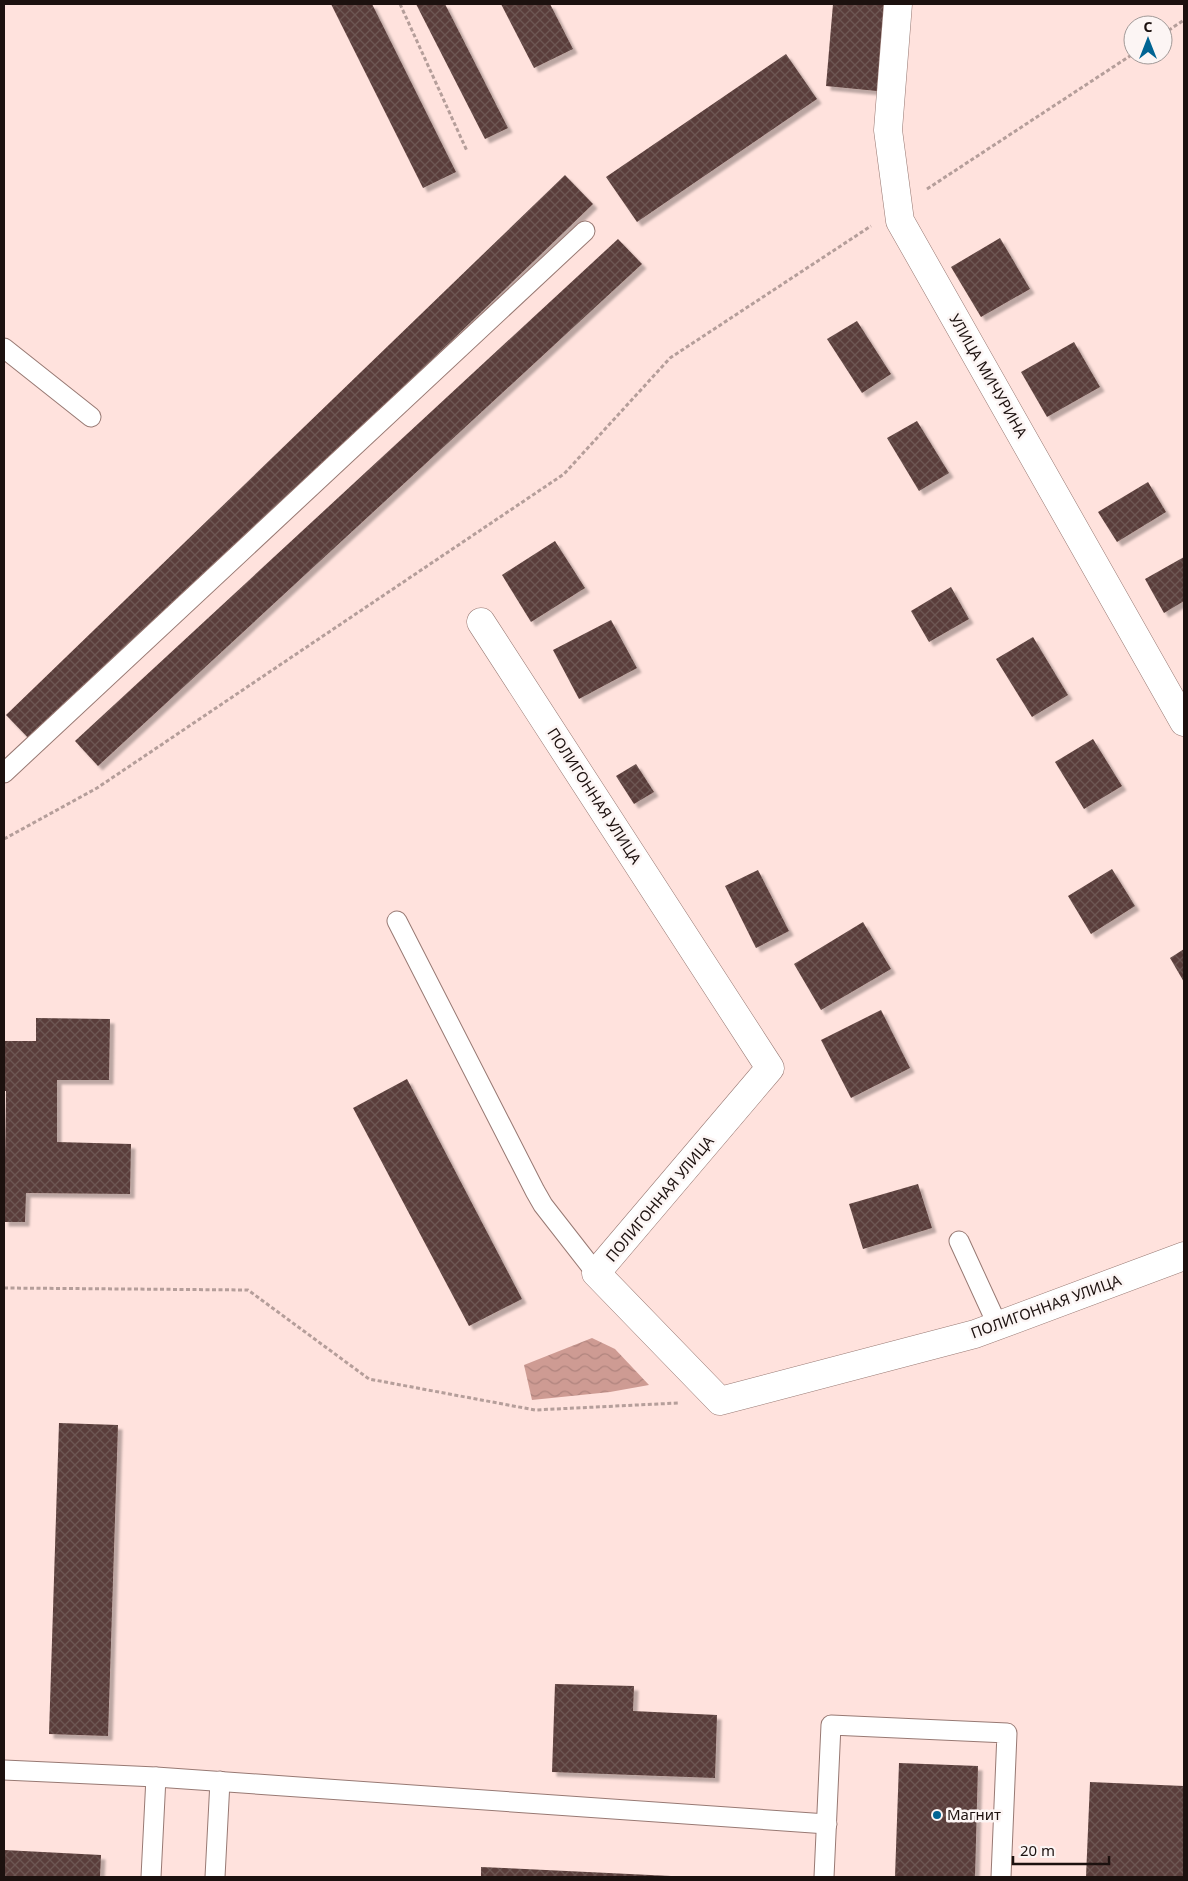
<svg xmlns="http://www.w3.org/2000/svg" width="1188" height="1881" viewBox="0 0 1188 1881" font-family="'Noto Sans',sans-serif">
<style>
.water{fill:url(#water-waves)}
.building{fill:url(#building-cross-hatch);filter:url(#shadow)}
.lines{fill:none;stroke-linecap:round;stroke-linejoin:round}
.lane-casing{stroke:#987973;stroke-width:21}
.street-casing{stroke:#987973;stroke-width:29}
.path{stroke:#b59e9a;stroke-width:3;stroke-dasharray:4 2.5;stroke-linecap:butt}
.lane{stroke:#fff;stroke-width:19}
.street{stroke:#fff;stroke-width:28}
.poi-dot{fill:#016493;stroke:#fcf5f4;stroke-width:2}
.labels{text-anchor:middle;stroke-width:5;stroke-linejoin:round;paint-order:stroke}
.street-label{font-size:15px;fill:#1c110f;stroke:#fcf5f4}
.poi-label{font-size:15px;fill:#1c110f;stroke:#fcf5f4;text-anchor:start}
</style>
<defs>
<pattern id="water-waves" width="16" height="10" patternUnits="userSpaceOnUse" patternTransform="scale(1.25)"><rect width="16" height="10" fill="#ce9b93"/><path d="M0 5q4-4 8 0t8 0" fill="none" stroke="#b0847e"/></pattern>
<pattern id="building-cross-hatch" width="8" height="8" patternUnits="userSpaceOnUse" patternTransform="scale(1.25)"><rect width="8" height="8" fill="#5a3e3a"/><path d="M0 0l8 8M0 8l8-8" fill="none" stroke="#6d5653"/></pattern>
<filter id="shadow"><feDropShadow dx="4.5" dy="4.5" stdDeviation="1" flood-color="#0004"/></filter>
</defs>
<rect width="100%" height="100%" fill="#ffe2dd"/>
<!-- water -->
<path class="water" d="M592 1338 615 1349 649 1385 610 1392 532 1400 524 1365Z"/>
<!-- building -->
<g class="building">
<path d="M331 4H372L456 172 423 188Z"/>
<path d="M416 4H445L508 128 485 139Z"/>
<path d="M501 4H550L573 49 534 68Z"/>
<path d="M833 4H884L877 91 826 86Z"/>
<path d="M786 54 817 99 637 222 606 177Z"/>
<path d="M565 175 593 204 34 744 6 715Z"/>
<path d="M1000 238 1030 289 981 317 951 267Z"/>
<path d="M618 239 642 264 98 766 75 741Z"/>
<path d="M857 321 891 374 862 393 827 339Z"/>
<path d="M1074 342 1100 387 1047 417 1021 372Z"/>
<path d="M917 421 949 473 919 491 887 438Z"/>
<path d="M1148 482 1166 512 1117 542 1098 512Z"/>
<path d="M555 541 585 588 531 622 502 575Z"/>
<path d="M1184 557V601L1164 613 1145 579Z"/>
<path d="M951 587 969 619 929 642 911 611Z"/>
<path d="M611 620 637 668 579 699 553 650Z"/>
<path d="M1033 637 1068 695 1032 717 996 659Z"/>
<path d="M1093 739 1122 786 1084 809 1055 762Z"/>
<path d="M636 764 654 792 634 804 616 776Z"/>
<path d="M1112 869 1135 906 1091 934 1068 896Z"/>
<path d="M758 870 789 931 756 948 725 886Z"/>
<path d="M863 922 891 969 821 1010 794 964Z"/>
<path d="M1184 949V982L1170 958Z"/>
<path d="M881 1010 910 1068 851 1098 821 1040Z"/>
<path d="M36 1018 110 1019 109 1080H57V1142L131 1144 130 1194 26 1193 25 1222H4L6 1091H4V1041H36Z"/>
<path d="M407 1079 522 1299 469 1326 353 1108Z"/>
<path d="M918 1184 932 1228 863 1249 849 1204Z"/>
<path d="M59 1423 118 1425 108 1736 49 1734Z"/>
<path d="M555 1684 634 1686 633 1711 717 1715 715 1778 552 1772Z"/>
<path d="M899 1763 978 1766 975 1877H895Z"/>
<path d="M1090 1782 1184 1786V1877H1086Z"/>
<path d="M4 1850 101 1855 100 1877H4Z"/>
<path d="M481 1867 671 1876V1877H481Z"/>
</g>
<g class="lines">
<defs>
<g id="lane">
<path d="M4 348 91 417"/>
<path d="M4 773 585 231"/>
<path d="M397 921 535 1191 543 1205 596 1273"/>
<path d="M959 1241 998 1326"/>
<path d="M4 1770 156 1777 827 1824"/>
<path d="M151 1877 156 1777"/>
<path d="M215 1877 220 1781"/>
<path d="M824 1877 831 1725 1007 1733 1001 1877"/>
</g>
<g id="street">
<path d="M898 4 888 130 900 221 1184 722"/>
<path d="M481 622 770 1068 596 1273 720 1401 975 1334 1184 1256"/>
</g>
</defs>
<!-- lane casing -->
<use href="#lane" class="lane-casing"/>
<!-- street casing -->
<use href="#street" class="street-casing"/>
<!-- path -->
<g class="path">
<path d="M400 4 467 151"/>
<path d="M1163 34 1184 20"/>
<path d="M927 189 1133 54"/>
<path d="M4 839 97 788 564 474 670 358 871 226"/>
<path d="M4 1288 248 1290 369 1379 535 1410 678 1403"/>
</g>
<!-- lane -->
<use href="#lane" class="lane"/>
<!-- street -->
<use href="#street" class="street"/>
</g>
<!-- markers -->
<circle class="poi-dot" cx="937" cy="1815" r="5"/>
<g class="labels">
<!-- street labels -->
<g class="street-label">
<text transform="translate(988 376) rotate(60)" y="5">УЛИЦА МИЧУРИНА</text>
<text transform="translate(594 796) rotate(57)" y="5">ПОЛИГОННАЯ УЛИЦА</text>
<text transform="translate(660 1199) rotate(-50)" y="5">ПОЛИГОННАЯ УЛИЦА</text>
<text transform="translate(1046 1307) rotate(-20)" y="5">ПОЛИГОННАЯ УЛИЦА</text>
</g>
<!-- poi labels -->
<g class="poi-label">
<text x="947" y="1820">Магнит</text>
</g>
</g>
<!-- border -->
<rect width="1188" height="1881" fill="none" stroke="#1c110f" stroke-width="10"/>
<!-- north arrow -->
<g transform="translate(1148 40)"><circle r="24" fill="#fcf5f4" stroke="#a29a98"/>
<path d="M0-4L9 19L0 12L-9 19Z" fill="#016493"/>
<text y="-8" font-size="14" font-weight="bold" text-anchor="middle" fill="#1c110f">С</text>
</g>
<!-- scale -->
<path d="M1013 1856v8h96v-8" fill="none" stroke="#1c110f" stroke-width="2.5"/>
<text x="1020" y="1856" font-size="15" fill="#1c110f" stroke="#fcf5f4" stroke-width="4" paint-order="stroke">20 m</text>
</svg>
